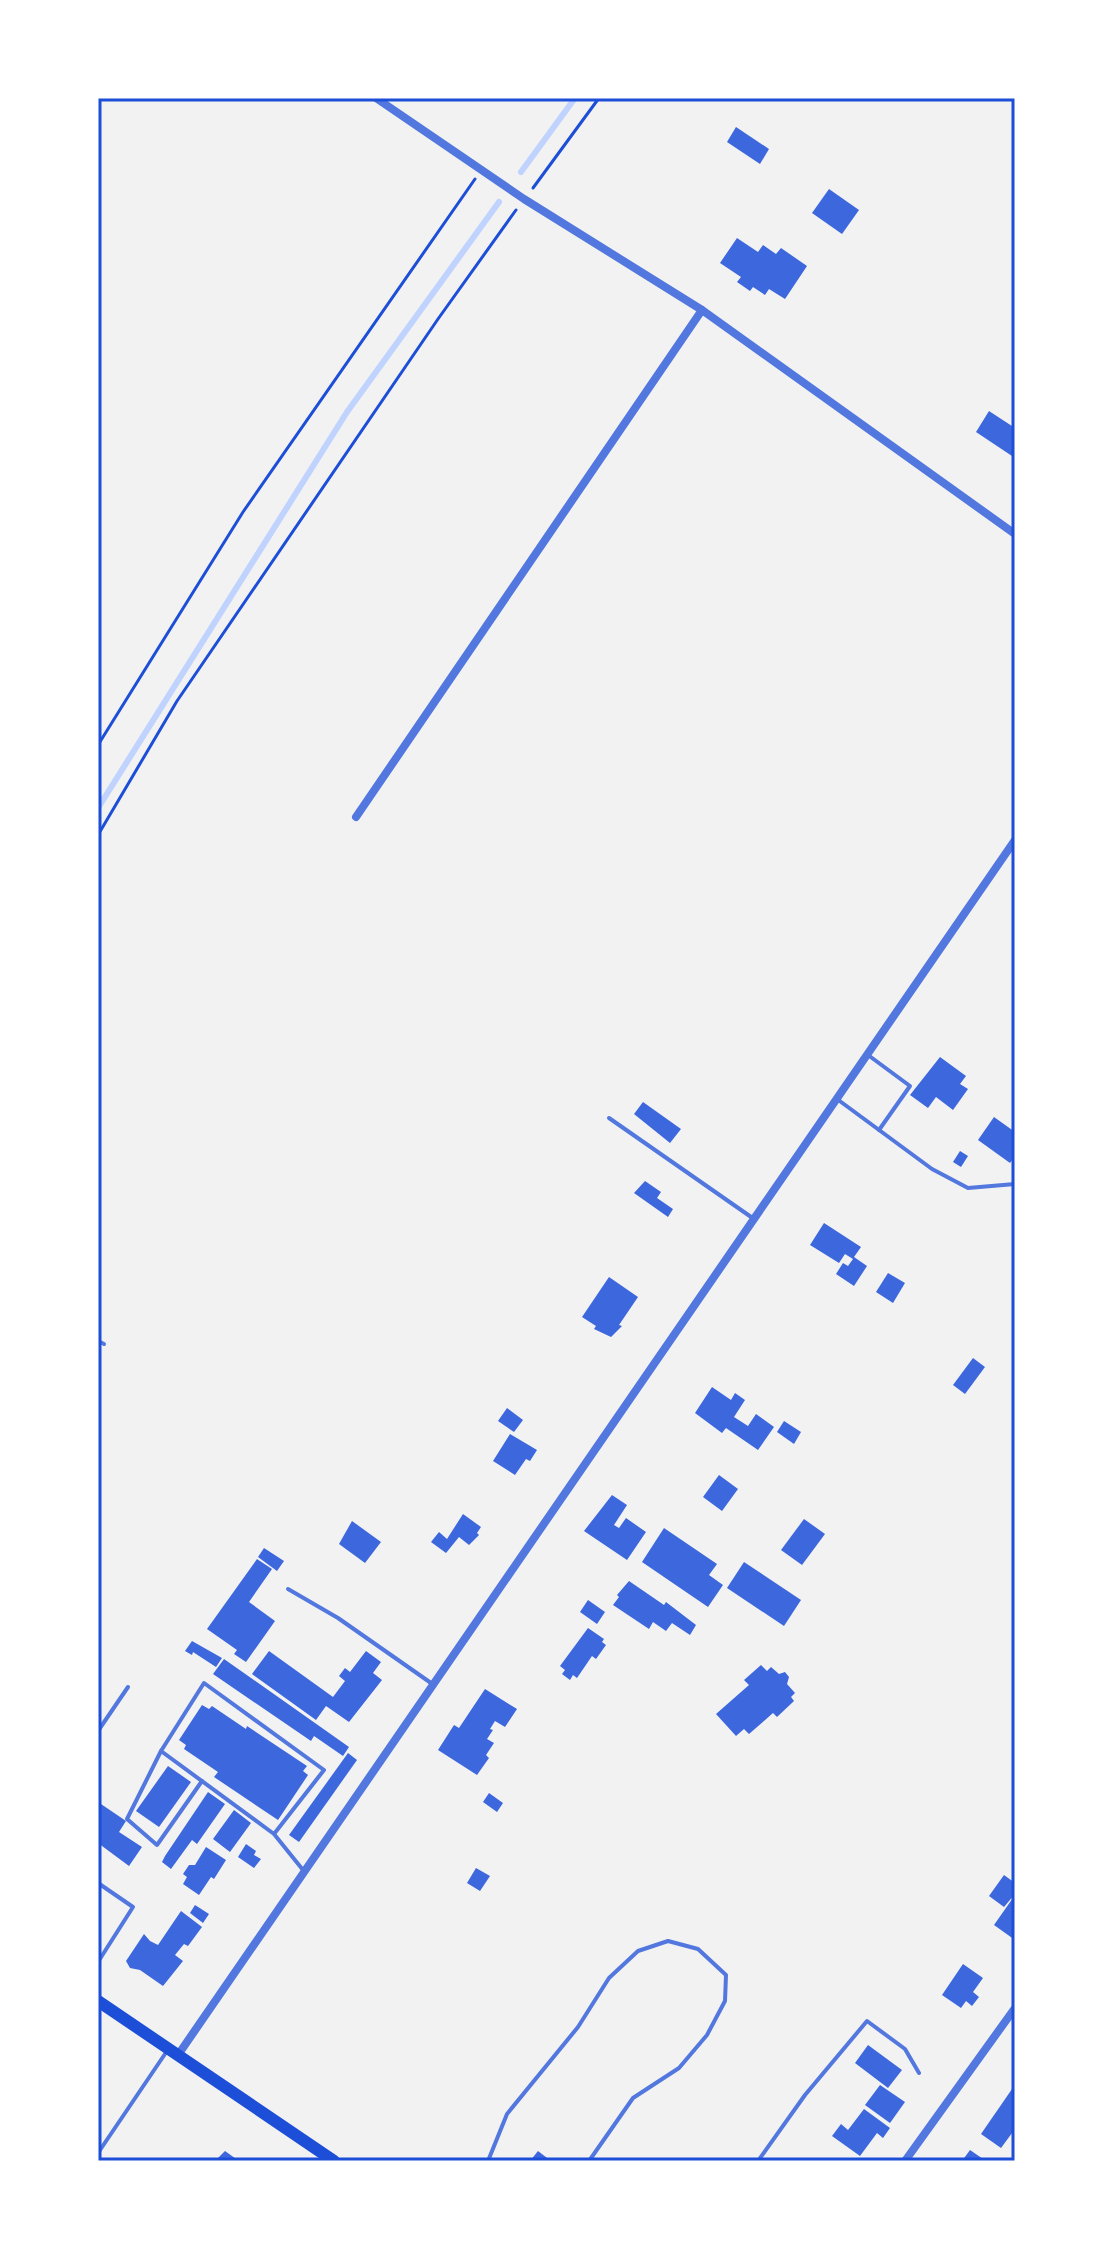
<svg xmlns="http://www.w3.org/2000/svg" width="1113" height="2259" viewBox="0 0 1113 2259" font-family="'Nunito Sans',sans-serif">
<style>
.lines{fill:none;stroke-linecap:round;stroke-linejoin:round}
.stream{stroke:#bfd3fe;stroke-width:6}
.building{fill:#3d67dc}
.path{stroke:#1d4ed8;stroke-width:3}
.service{stroke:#5277de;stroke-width:4}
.minor{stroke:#5277de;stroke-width:8}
.secondary{stroke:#1d4ed8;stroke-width:12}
.neatline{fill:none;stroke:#1d4ed8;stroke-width:3}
</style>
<rect width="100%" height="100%" fill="#f2f2f2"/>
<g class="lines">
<!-- stream -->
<g class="stream">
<path d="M521 172 575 98"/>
<path d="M98 808 347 412 499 202"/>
</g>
</g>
<!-- building -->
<g class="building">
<path d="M736 127 769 149 760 164 727 142Z"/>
<path d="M829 189 859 210 842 234 812 213Z"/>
<path d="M737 238 758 252 763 245 776 254 781 248 807 266 785 299 769 289 765 295 753 287 750 291 737 282 741 277 720 263Z"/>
<path d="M989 411 1015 428V458L976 432Z"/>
<path d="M940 1057 966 1076 960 1084 968 1089 953 1110 936 1097 928 1108 910 1095Z"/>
<path d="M643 1102 681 1129 670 1143 634 1114Z"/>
<path d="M994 1117 1015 1132V1156L1010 1163 978 1140Z"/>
<path d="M960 1151 968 1156 961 1167 953 1162Z"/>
<path d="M645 1181 661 1192 657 1198 673 1209 668 1217 634 1193Z"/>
<path d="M824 1223 861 1247 854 1257 867 1266 854 1286 836 1274 843 1263 848 1266 853 1259 845 1254 839 1263 810 1245Z"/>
<path d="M888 1273 905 1283 893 1303 876 1292Z"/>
<path d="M609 1277 638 1297 619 1325 622 1326 611 1337 594 1329 596 1326 582 1317Z"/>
<path d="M973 1358 985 1367 965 1394 953 1385Z"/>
<path d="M712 1387 731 1400 735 1393 745 1400 734 1417 748 1426 756 1414 774 1427 758 1450 726 1428 722 1433 695 1413Z"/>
<path d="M507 1408 523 1420 514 1432 498 1421Z"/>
<path d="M784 1421 801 1432 794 1444 777 1432Z"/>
<path d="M510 1434 537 1450 530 1461 526 1459 515 1475 493 1461Z"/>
<path d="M719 1475 738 1489 722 1511 703 1497Z"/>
<path d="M612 1495 627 1505 614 1525 619 1528 626 1518 646 1532 627 1560 584 1531Z"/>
<path d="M463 1514 481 1527 477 1533 479 1535 469 1545 459 1537 446 1553 431 1542 439 1532 447 1539Z"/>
<path d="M804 1519 825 1534 802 1565 781 1550Z"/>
<path d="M352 1521 381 1542 365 1563 339 1544Z"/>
<path d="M664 1528 717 1564 709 1575 723 1585 708 1607 642 1562Z"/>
<path d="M264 1548 284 1561 277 1571 258 1557Z"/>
<path d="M257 1559 272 1569 249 1602 275 1621 246 1662 234 1654 237 1650 207 1629Z"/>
<path d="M744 1562 801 1600 784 1626 727 1588Z"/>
<path d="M629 1581 664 1605 666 1602 696 1625 690 1635 672 1623 666 1631 653 1622 649 1629 613 1605 619 1597 617 1595Z"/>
<path d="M588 1600 605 1612 597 1624 580 1612Z"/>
<path d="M588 1628 604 1639 602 1642 606 1645 596 1659 592 1656 577 1678 573 1675 570 1680 562 1674 565 1670 560 1666Z"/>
<path d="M192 1641 222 1658 216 1667 193 1652 192 1655 185 1651Z"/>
<path d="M269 1651 333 1697 345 1681 339 1676 345 1668 350 1672 366 1651 381 1662 373 1673 382 1680 349 1722 326 1706 316 1720 252 1674Z"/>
<path d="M224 1659 349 1747 343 1756 314 1736 311 1741 213 1674Z"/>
<path d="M761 1665 767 1671 771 1667 779 1674 785 1672 789 1677 787 1684 795 1693 791 1697 794 1701 777 1717 773 1713 749 1734 744 1729 736 1736 716 1714 749 1685 744 1680Z"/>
<path d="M485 1689 517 1709 505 1727 495 1721 490 1729 493 1730 487 1739 494 1743 486 1755 489 1758 477 1775 438 1750 454 1725 459 1728Z"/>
<path d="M202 1705 209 1709 212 1706 246 1729 247 1726 307 1766 303 1771 308 1775 278 1820 214 1777 218 1772 184 1749 186 1745 179 1740Z"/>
<path d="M348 1753 357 1760 299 1842 289 1835Z"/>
<path d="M168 1766 191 1782 159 1827 136 1811Z"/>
<path d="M208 1792 225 1804 197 1844 192 1840 171 1869 162 1862 165 1856Z"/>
<path d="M489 1793 503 1803 497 1812 483 1802Z"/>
<path d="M98 1802 126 1821 119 1832 142 1847 129 1866 98 1843Z"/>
<path d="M234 1810 251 1823 230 1852 213 1839Z"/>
<path d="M246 1844 256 1851 254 1855 261 1859 254 1868 238 1857Z"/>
<path d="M206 1847 226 1860 214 1879 211 1877 199 1895 183 1884 187 1877 183 1874 189 1865H195Z"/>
<path d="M476 1868 490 1876 480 1891 467 1883Z"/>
<path d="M1004 1875 1015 1883V1894L1004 1907 989 1896Z"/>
<path d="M1015 1895V1940L994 1925Z"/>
<path d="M195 1905 209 1914 203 1923 190 1913Z"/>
<path d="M181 1911 202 1927 188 1946 184 1944 175 1955 183 1961 163 1986 140 1970 130 1968 126 1961 144 1934 150 1941 158 1945Z"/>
<path d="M963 1964 983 1978 973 1992 979 1997 972 2006 966 2001 961 2008 942 1995Z"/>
<path d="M868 2045 902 2070 888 2088 855 2063Z"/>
<path d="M880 2085 905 2102 890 2123 865 2105Z"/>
<path d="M1012 2089 1015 2091V2129L1001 2148 981 2134Z"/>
<path d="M864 2109 890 2128 883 2138 877 2133 860 2156 832 2136 841 2124 848 2130Z"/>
<path d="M970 2150 986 2161H962Z"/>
<path d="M225 2151 239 2161H215Z"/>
<path d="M538 2151 551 2161H530Z"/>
</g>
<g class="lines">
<!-- path -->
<g class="path">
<path d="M533 188 599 98"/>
<path d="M98 745 243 512 475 179"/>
<path d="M98 835 177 701 438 319 516 210"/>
</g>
<!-- service -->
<g class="service">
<path d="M868 1055 910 1086 879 1130"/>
<path d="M837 1099 932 1169 968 1188 1015 1184"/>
<path d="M609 1118 754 1219"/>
<path d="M98 1341 104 1344"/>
<path d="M288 1589 338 1618 431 1683"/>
<path d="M98 1731 128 1687"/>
<path d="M161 1751 127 1819 157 1845 202 1781"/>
<path d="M274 1834 324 1770 204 1683 161 1751 274 1834 303 1870"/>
<path d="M98 1883 133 1907 98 1962"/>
<path d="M98 2153 167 2051"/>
<path d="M488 2161 507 2114 578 2027 609 1978 638 1951 668 1941 698 1949 726 1975 725 2001 707 2035 679 2068 633 2098 589 2161"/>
<path d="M758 2161 805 2095 867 2021 905 2049 919 2073"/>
</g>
<!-- minor -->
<g class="minor">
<path d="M376 98 524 199 702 310 1015 534"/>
<path d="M356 817 702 310"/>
<path d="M178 2055 1015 840"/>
<path d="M905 2161 1015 2008"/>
</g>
<!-- secondary -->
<path class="secondary" d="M98 2001 334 2161"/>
</g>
<!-- border -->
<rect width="1113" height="2259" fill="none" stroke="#ffffff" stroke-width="200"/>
<rect x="100" y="100" width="913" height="2059" class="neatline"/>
</svg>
